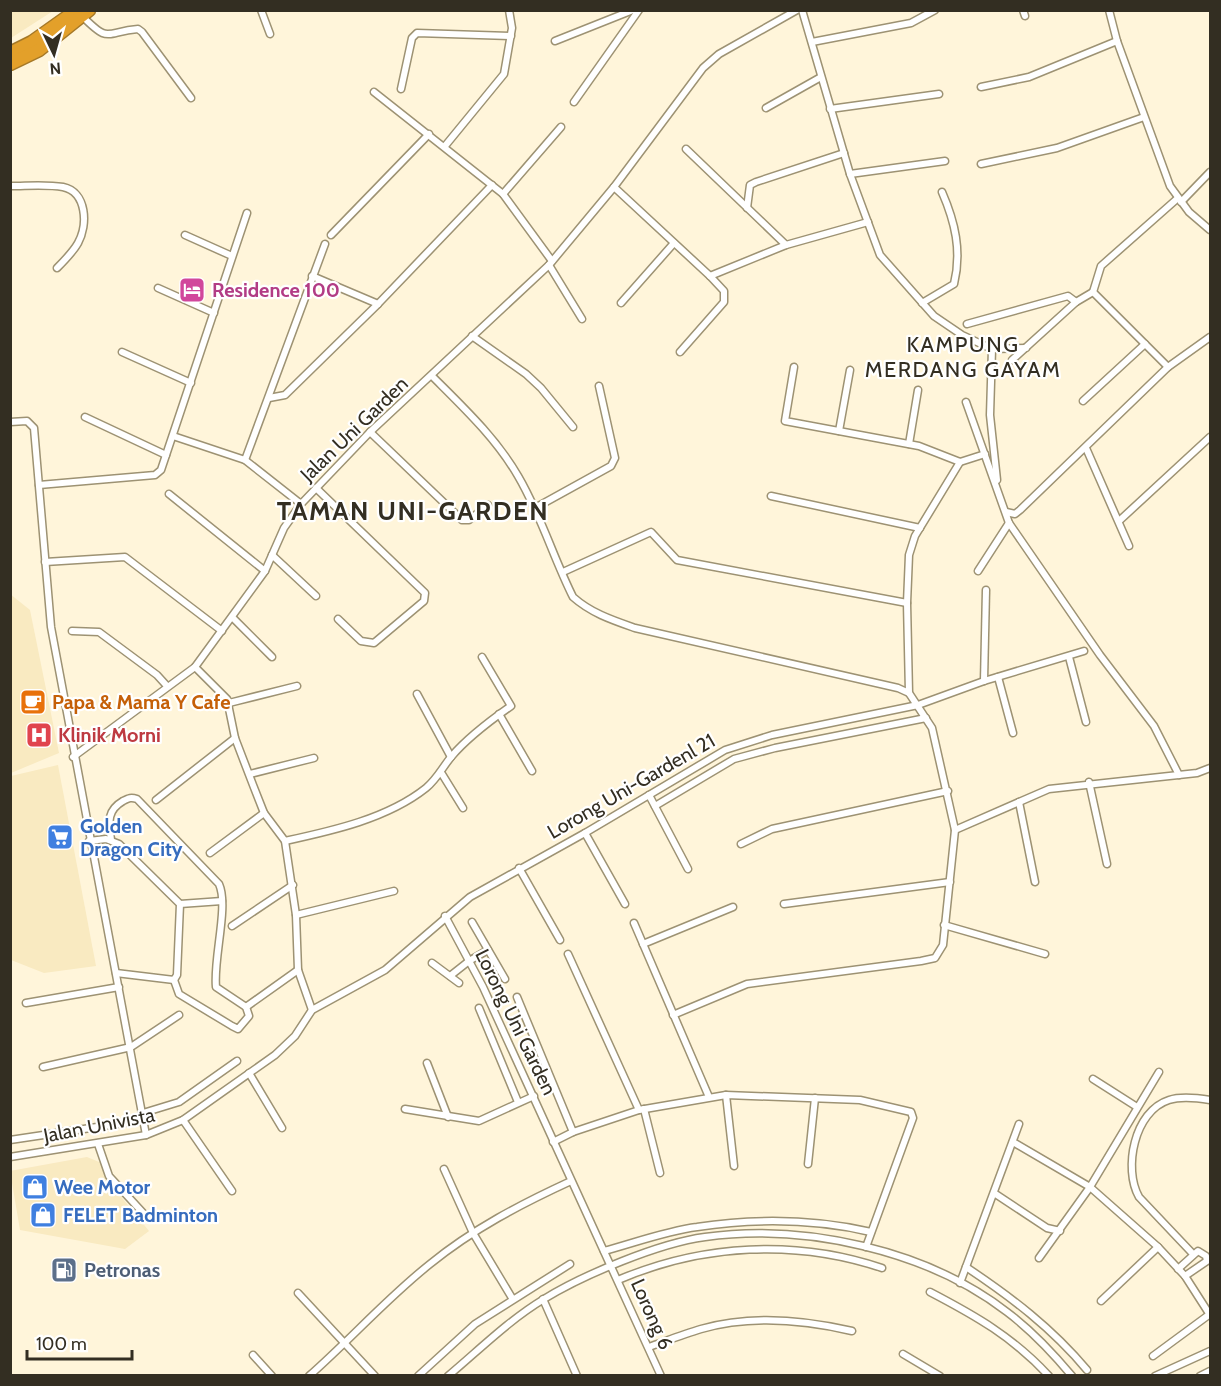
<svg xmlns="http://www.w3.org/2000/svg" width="1221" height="1386" viewBox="0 0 1221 1386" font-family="Cabin,sans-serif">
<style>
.built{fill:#f9eac1}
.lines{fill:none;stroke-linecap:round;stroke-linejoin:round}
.street-casing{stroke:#9d9273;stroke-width:9}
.highway-casing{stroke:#a57827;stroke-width:15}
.street{stroke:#fff;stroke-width:6}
.highway{stroke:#e3a02a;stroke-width:12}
.labels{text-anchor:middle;stroke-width:4.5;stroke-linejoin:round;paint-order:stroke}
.hotel-label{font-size:20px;font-weight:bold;fill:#b23c85;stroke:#fff;text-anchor:start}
.street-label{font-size:20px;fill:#332e22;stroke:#fff}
.food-label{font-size:20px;font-weight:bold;fill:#c56008;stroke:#fff;text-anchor:start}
.health-label{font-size:20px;font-weight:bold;fill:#be3a42;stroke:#fff;text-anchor:start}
.shop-label{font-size:20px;font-weight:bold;fill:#366cbe;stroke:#fff;text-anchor:start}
.service-label{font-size:20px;font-weight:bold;fill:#4e5e75;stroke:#fff;text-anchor:start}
.quarter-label{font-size:22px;letter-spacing:1.5px;fill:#332e22;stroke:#fff}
.district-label{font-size:26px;font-weight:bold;letter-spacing:1.5px;fill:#332e22;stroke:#fff}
</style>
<rect width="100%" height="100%" fill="#fff5da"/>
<!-- built -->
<g class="built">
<path d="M11 10H53V11L11 38Z"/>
<path d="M10 594 30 610 59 753 11 773Z"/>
<path d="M58 765 96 966 44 973 11 960V776Z"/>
<path d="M87 1157 104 1164 105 1177 149 1231 125 1249 20 1230 10 1171Z"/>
</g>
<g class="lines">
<defs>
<g id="street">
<path d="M261 10 270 34"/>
<path d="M802 10 850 174 880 255 934 316 962 335 992 349 1026 348"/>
<path d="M1023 10 1025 16"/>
<path d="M1109 10 1117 41 1170 186 1189 212 1210 230"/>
<path d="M82 16C110 44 104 32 138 29L142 32 191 98"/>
<path d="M555 41 633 10"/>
<path d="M812 42 911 23 935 10"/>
<path d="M981 87 1029 77 1117 41"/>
<path d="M401 89 412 38 417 33 511 36"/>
<path d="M374 92 503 194 552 261"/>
<path d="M574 102 639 10"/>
<path d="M766 108 821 77"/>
<path d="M830 109 939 94"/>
<path d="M445 146 504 74 512 28 509 10"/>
<path d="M686 149 786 245"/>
<path d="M981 164 1057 148 1144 117"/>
<path d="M850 174 945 161"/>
<path d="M10 186C27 186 46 184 63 187 87 192 88 225 78 243 73 252 65 260 57 268"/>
<path d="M614 187 710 276 724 291V302L680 352"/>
<path d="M503 194 561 127"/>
<path d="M1181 202 1210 172"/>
<path d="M747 208 750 185 756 182 844 153"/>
<path d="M185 235 232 256"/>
<path d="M331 235 429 134"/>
<path d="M549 265 582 319"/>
<path d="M312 276 378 304"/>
<path d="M710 276 786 245 868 222"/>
<path d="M158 288 214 313"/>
<path d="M1093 292 1101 266 1178 198"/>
<path d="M1093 292 1168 367"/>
<path d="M621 303 674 243"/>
<path d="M922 303 954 284C962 251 955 222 942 192"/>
<path d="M967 324 1068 296 1076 302"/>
<path d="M472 336 526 374 541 388 573 427"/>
<path d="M992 349 990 415 997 480"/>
<path d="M122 352 191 383"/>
<path d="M1012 360 1076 302 1093 292"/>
<path d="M794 367 785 421 919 446 960 462 985 454"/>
<path d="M432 376C463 407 496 438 518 476 541 515 553 557 573 597 591 613 612 620 635 628L898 688 909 693"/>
<path d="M269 398 285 395 378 304 492 185"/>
<path d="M1083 401 1145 344"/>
<path d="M966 402 1009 523 1100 655 1154 726 1179 775"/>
<path d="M85 417 166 455"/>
<path d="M10 422 27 421 34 428 51 627 146 1135"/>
<path d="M839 431 850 370"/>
<path d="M370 432 462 520H469L488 505"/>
<path d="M173 436 245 460 301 504"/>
<path d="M909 444 918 390"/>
<path d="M1086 448 1129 546"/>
<path d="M245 460 325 244"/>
<path d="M39 485 155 475 161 470 247 213"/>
<path d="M316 488 425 593 424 601 374 643 361 641 338 619"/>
<path d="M169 494 265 571"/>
<path d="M771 496 920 528"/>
<path d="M535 508 611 466 615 458 599 386"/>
<path d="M1006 512 1015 514 1020 510 1168 367 1210 337"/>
<path d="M1119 521 1210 437"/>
<path d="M272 555 316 596"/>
<path d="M45 562 125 557 222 631"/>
<path d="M978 571 1009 523"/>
<path d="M563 572 651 532 677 560 907 603"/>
<path d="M232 617 272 657"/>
<path d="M72 631 99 632 157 675 167 686"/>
<path d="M1069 657 1086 722"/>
<path d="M195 667 227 699 235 738 253 785 264 813 285 841 296 915 298 970 312 1010"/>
<path d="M998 677 1013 733"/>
<path d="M984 681 986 590"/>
<path d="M417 694 451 757"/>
<path d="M229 703 297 686"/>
<path d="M499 714 532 771"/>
<path d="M73 757 195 667 265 571 284 528 301 504 370 432 549 265 614 187 703 68 719 54 797 10"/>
<path d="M250 774 314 758"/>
<path d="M442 774 463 808"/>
<path d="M1089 782 1107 864"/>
<path d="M649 795 688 869"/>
<path d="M156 800 235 738"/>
<path d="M1019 802 1035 882"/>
<path d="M655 806 734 759 775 748 926 718"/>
<path d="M955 830 1049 789 1197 773 1210 768"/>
<path d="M585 833 625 904"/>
<path d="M111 840C109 823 106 811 123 801 129 798 131 797 137 799L219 884C229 906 213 959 216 987L246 1007 249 1016 238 1029 232 1026 179 994 174 980"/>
<path d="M89 841 106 839 119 844 180 904 177 975 174 980 116 973"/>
<path d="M285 841C331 831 387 819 426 788 437 779 442 768 451 757 467 738 491 720 511 706L482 657"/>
<path d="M741 844 772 829 948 791"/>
<path d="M210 853 264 813"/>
<path d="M519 868 560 940"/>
<path d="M180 904 222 901"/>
<path d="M784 904 950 882"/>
<path d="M296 915 394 891"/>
<path d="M445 916 483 987 661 1376"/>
<path d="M472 922 505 979"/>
<path d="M634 923 709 1097"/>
<path d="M944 925 1045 954"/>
<path d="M232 926 293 885"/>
<path d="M643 944 733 907"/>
<path d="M568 954 639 1110"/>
<path d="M432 963 459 983"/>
<path d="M450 976 469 961 488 950"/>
<path d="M517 997 573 1132"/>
<path d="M26 1003 119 987"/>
<path d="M246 1007 298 970"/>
<path d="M479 1008 518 1102"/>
<path d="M673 1015 747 984 921 961 935 958 943 945 955 830 932 728 909 693 907 603 909 555 915 536 960 462"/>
<path d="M427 1063 448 1117"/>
<path d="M43 1067 131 1047 179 1015"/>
<path d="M249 1073 282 1128"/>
<path d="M1093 1079 1137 1107"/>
<path d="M726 1095 734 1166"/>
<path d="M405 1109 479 1121 534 1096"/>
<path d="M644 1109 660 1173"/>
<path d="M143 1113 179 1102 237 1061"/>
<path d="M183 1120 232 1191"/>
<path d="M10 1140 144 1120"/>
<path d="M553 1142 573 1132 639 1110 726 1095 860 1100 911 1112 913 1118 866 1247"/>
<path d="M1013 1142 1090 1187 1158 1247 1185 1276 1210 1315"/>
<path d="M98 1144 109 1176 145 1215"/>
<path d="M10 1157 146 1135 183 1120 275 1055 295 1036 312 1010 385 970 470 897 585 833 725 750 772 735 918 705 984 681 1084 651"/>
<path d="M808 1164 815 1098"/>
<path d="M444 1169 473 1233 512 1298"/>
<path d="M994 1193 1047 1228 1060 1231"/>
<path d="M604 1251C634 1243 666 1231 697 1227 756 1218 814 1219 871 1232"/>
<path d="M1193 1254 1139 1197C1123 1169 1134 1111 1169 1100 1181 1096 1198 1098 1210 1100"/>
<path d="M1039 1258 1090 1187 1159 1072"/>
<path d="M966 1267C1011 1297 1052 1328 1087 1370"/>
<path d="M1178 1269 1198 1251 1206 1256 1207 1261 1185 1276"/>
<path d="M618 1280C702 1244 796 1239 882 1268"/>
<path d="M960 1283 1019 1124"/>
<path d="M930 1292C976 1316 1013 1337 1049 1376"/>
<path d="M298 1293 375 1376"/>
<path d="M543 1299 577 1376"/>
<path d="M1101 1301 1158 1247"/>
<path d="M649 1347C666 1341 684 1334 701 1329 749 1315 805 1320 852 1331"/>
<path d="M903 1354 940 1376"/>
<path d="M253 1355 272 1376"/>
<path d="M1153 1356 1210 1314"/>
<path d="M309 1376C350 1340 387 1298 430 1264 473 1229 521 1204 571 1181"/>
<path d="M418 1376 475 1324 570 1264"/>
<path d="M448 1376C479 1350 509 1320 544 1299 583 1275 659 1243 705 1237 804 1223 927 1250 1007 1312 1031 1330 1052 1352 1072 1376"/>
<path d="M1155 1376 1210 1351"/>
<path d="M1200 1376 1210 1371"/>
</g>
<g id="highway">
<path d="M10 53 32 42 77 10"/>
<path d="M10 64 39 50 89 10"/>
</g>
</defs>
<!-- street casing -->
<use href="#street" class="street-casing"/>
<!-- highway casing -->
<use href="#highway" class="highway-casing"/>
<!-- street -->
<use href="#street" class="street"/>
<!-- highway -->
<use href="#highway" class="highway"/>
</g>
<!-- icons -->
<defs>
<symbol id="hotel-square" viewBox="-11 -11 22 22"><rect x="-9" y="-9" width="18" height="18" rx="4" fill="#d1479c" stroke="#fff"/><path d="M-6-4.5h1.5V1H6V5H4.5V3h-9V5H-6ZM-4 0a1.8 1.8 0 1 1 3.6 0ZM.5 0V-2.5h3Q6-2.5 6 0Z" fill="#fff"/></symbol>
<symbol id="cafe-square" viewBox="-11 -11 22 22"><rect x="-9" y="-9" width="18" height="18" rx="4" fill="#e8710a" stroke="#fff"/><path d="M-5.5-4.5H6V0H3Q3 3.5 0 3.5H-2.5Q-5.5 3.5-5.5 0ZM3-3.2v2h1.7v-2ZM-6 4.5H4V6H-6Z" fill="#fff"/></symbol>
<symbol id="hospital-square" viewBox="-11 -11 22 22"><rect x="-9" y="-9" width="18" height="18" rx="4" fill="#e0444e" stroke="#fff"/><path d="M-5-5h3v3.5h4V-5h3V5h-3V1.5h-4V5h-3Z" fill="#fff"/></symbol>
<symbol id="supermarket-square" viewBox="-11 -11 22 22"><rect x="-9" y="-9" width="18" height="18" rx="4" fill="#3f7fe0" stroke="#fff"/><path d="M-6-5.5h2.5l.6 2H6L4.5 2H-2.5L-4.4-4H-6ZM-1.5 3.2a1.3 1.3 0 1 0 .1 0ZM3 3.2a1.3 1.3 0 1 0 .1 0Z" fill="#fff"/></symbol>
<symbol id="shop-square" viewBox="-11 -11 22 22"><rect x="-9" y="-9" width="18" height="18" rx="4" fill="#3f7fe0" stroke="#fff"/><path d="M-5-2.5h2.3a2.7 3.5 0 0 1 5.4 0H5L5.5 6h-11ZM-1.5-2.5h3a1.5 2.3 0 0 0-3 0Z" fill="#fff"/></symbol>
<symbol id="fuel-square" viewBox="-11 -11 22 22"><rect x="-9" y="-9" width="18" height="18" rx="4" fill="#5c6f8a" stroke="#fff"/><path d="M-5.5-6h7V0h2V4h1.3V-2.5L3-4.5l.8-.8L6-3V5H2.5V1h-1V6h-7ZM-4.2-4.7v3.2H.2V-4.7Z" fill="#fff"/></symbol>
</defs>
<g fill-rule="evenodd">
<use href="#hotel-square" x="177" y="275" width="30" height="30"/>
<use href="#cafe-square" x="18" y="687" width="30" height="30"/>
<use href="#hospital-square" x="24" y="720" width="30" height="30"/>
<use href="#supermarket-square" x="45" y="822" width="30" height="30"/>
<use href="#shop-square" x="20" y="1172" width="30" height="30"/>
<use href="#shop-square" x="28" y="1200" width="30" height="30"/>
<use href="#fuel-square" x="49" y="1255" width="30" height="30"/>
</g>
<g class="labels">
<!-- hotel labels -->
<g class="hotel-label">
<text x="212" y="297">Residence 100</text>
</g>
<!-- street labels -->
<g class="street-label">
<text transform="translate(354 429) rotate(-44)" y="7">Jalan Uni Garden</text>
<text transform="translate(631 786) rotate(-30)" y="7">Lorong Uni-Gardenl 21</text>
<text transform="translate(516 1022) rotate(64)" y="7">Lorong Uni Garden</text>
<text transform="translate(99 1125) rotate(-11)" y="7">Jalan Univista</text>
<text transform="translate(652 1314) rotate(66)" y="7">Lorong 6</text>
</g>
<!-- food labels -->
<g class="food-label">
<text x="52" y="709">Papa &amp; Mama Y Cafe</text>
</g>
<!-- health labels -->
<g class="health-label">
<text x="58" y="742">Klinik Morni</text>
</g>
<!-- shop labels -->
<g class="shop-label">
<text x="80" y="833">Golden<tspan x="80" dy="23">Dragon City</tspan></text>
<text x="54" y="1194">Wee Motor</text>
<text x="63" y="1222">FELET Badminton</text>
</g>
<!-- service labels -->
<g class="service-label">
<text x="84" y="1277">Petronas</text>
</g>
<!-- quarter labels -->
<g class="quarter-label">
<text x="963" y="352">KAMPUNG<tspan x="963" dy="25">MERDANG GAYAM</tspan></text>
</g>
<!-- district labels -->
<g class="district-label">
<text x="413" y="520">TAMAN UNI-GARDEN</text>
</g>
</g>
<!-- border -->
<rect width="1221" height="1386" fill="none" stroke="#332e22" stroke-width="24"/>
<!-- north arrow -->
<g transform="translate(54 54) rotate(175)" stroke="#ffffff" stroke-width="4.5" paint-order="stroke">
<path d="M0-4.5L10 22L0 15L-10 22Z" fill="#332e22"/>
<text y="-9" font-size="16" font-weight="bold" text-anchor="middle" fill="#332e22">N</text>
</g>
<!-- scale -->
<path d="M27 1350v9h105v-9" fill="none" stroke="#332e22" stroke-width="3"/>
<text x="36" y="1350" font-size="18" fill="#332e22" stroke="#ffffff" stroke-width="4.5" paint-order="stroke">100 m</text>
</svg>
